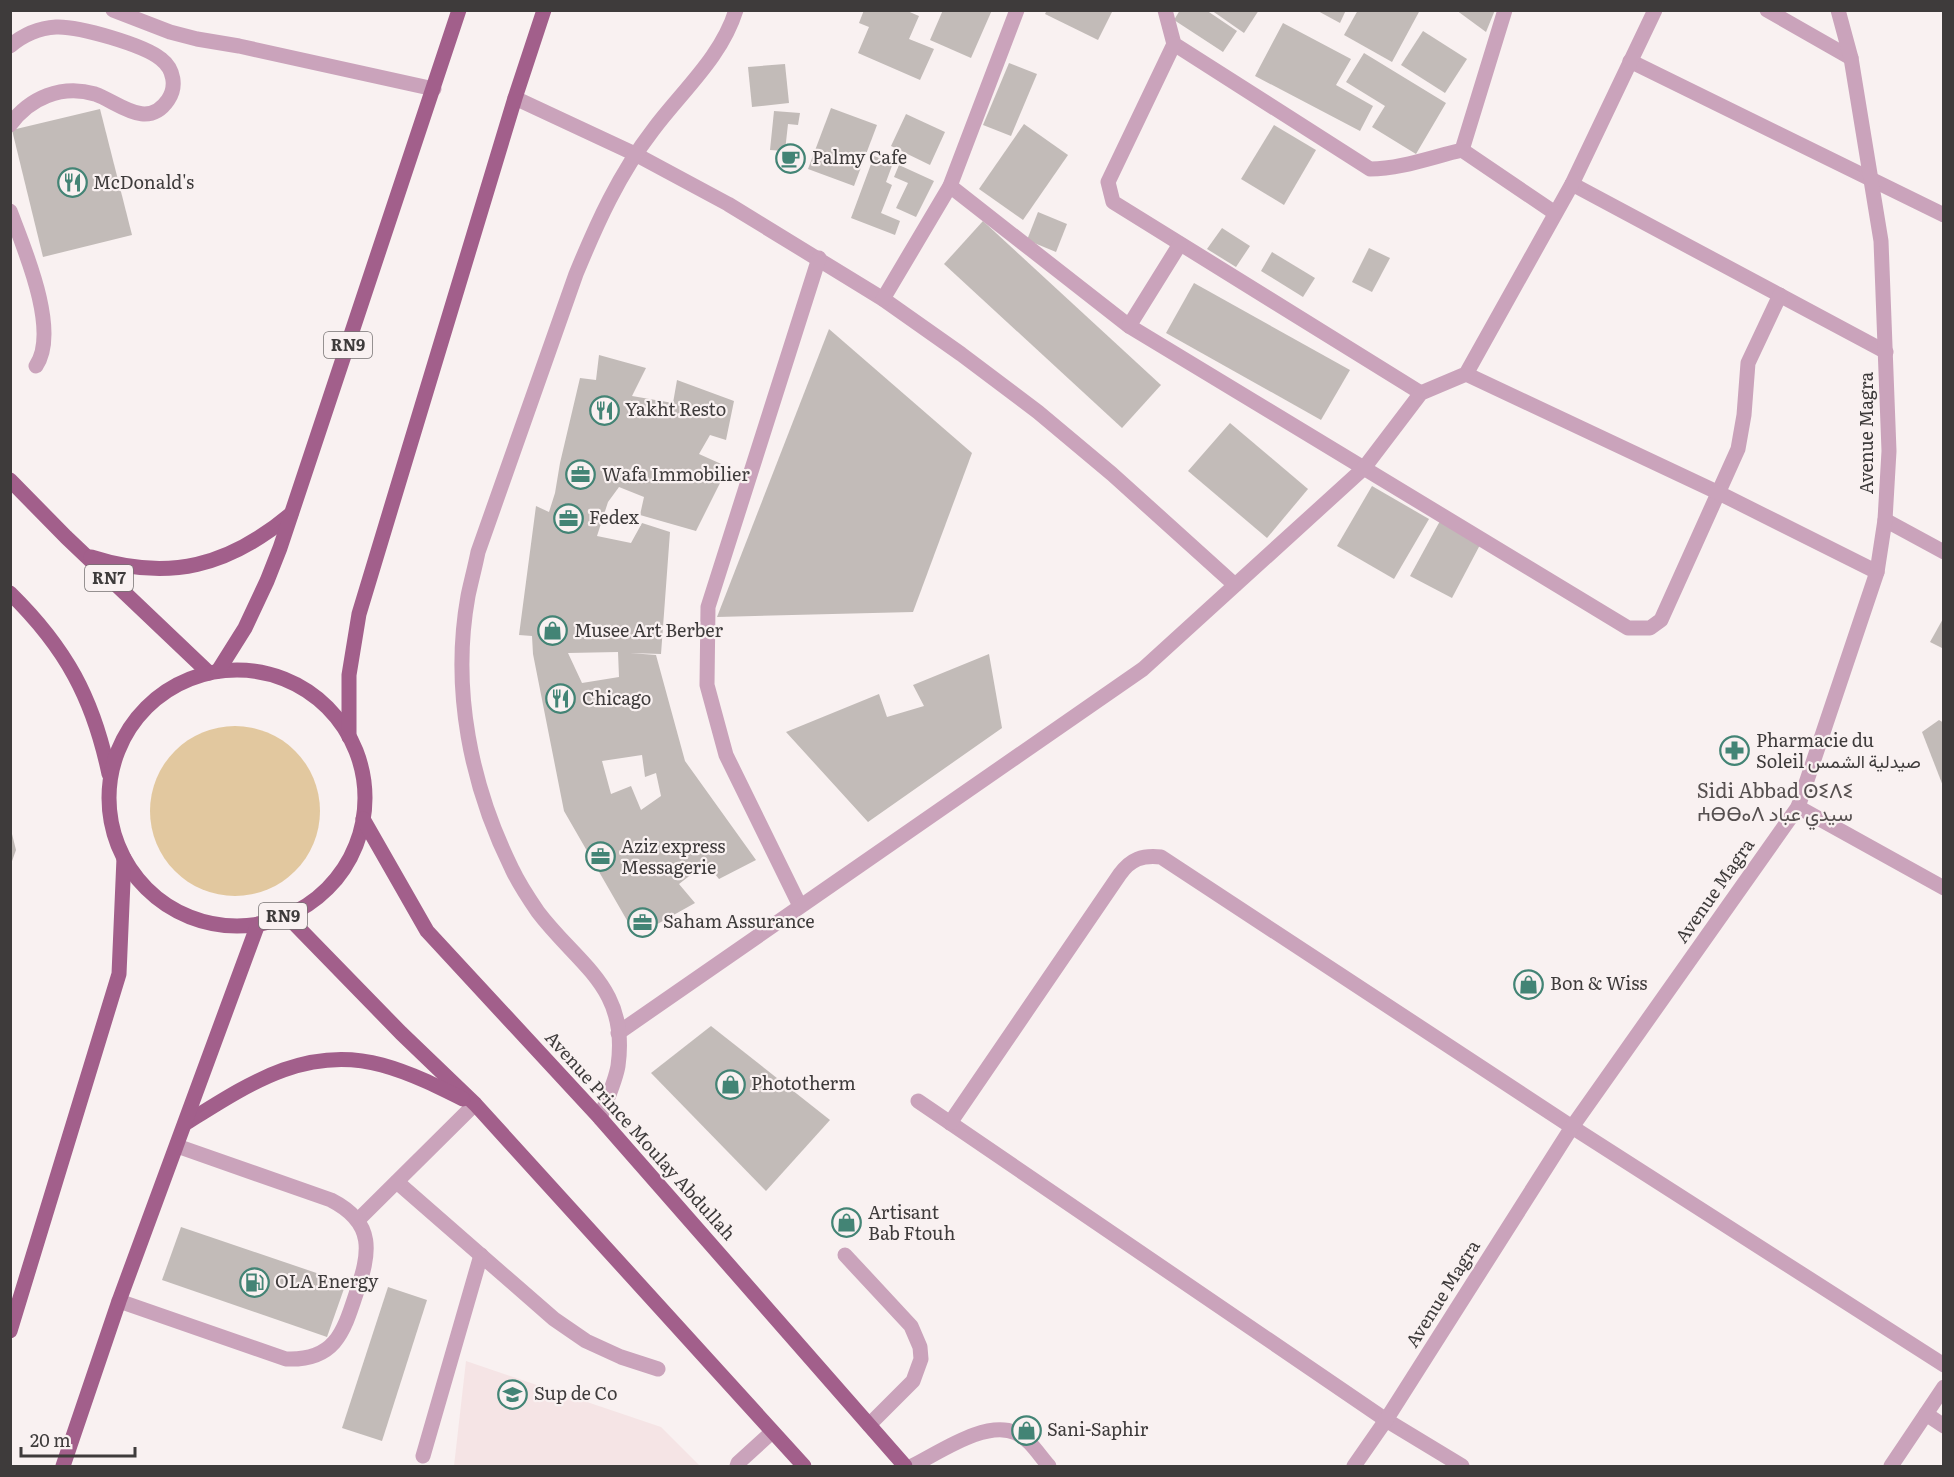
<svg xmlns="http://www.w3.org/2000/svg" width="1954" height="1477" viewBox="0 0 1954 1477" font-family="Literata,Vazirmatn,'Noto Sans Tifinagh',serif">
<style>
.built{fill:#f5e4e5}
.green{fill:#e2c89f}
.building{fill:#c2bbb8;fill-rule:evenodd}
.lines{fill:none;stroke-linecap:round;stroke-linejoin:round}
.service{stroke:#caa3bb;stroke-width:15}
.minor{stroke:#caa3bb;stroke-width:15}
.primary{stroke:#a25f8b;stroke-width:15}
.labels{text-anchor:middle;stroke-width:4.5;stroke-linejoin:round;paint-order:stroke}
.shield{fill:#f9f1f1;stroke:#767272;stroke-width:1.5}
.shield-label{font-size:16px;font-weight:bold;fill:#3e3b3b}
.poi-label{font-size:18px;fill:#3e3b3b;stroke:#f9f1f1;text-anchor:start}
.street-label{font-size:18px;fill:#3e3b3b;stroke:#f9f1f1}
.neighbourhood-label{font-size:20px;fill:#565050;stroke:#f9f1f1}
</style>
<rect width="100%" height="100%" fill="#f9f1f1"/>
<!-- built -->
<path class="built" d="M466 1361 661 1427 700 1466H454Z"/>
<!-- green -->
<circle class="green" cx="235" cy="811" r="85"/>
<!-- building -->
<g class="building">
<path d="M864 10H905L919 16 909 39 934 49 920 80 858 53 869 27 859 23Z"/>
<path d="M943 10H992L971 58 930 40Z"/>
<path d="M1047 10H1113L1098 40 1045 14Z"/>
<path d="M1180 10H1206L1237 31 1223 52 1174 20Z"/>
<path d="M1211 10H1259L1244 33Z"/>
<path d="M1316 10H1346L1340 23Z"/>
<path d="M1358 10H1420L1392 62 1344 35Z"/>
<path d="M1456 10H1495L1486 32Z"/>
<path d="M1283 23 1351 59 1336 85 1373 106 1360 131 1255 76Z"/>
<path d="M1423 31 1467 59 1445 93 1401 65Z"/>
<path d="M1364 53 1446 103 1416 154 1372 127 1385 106 1346 82Z"/>
<path d="M1009 63 1037 74 1011 136 983 125Z"/>
<path d="M785 64 789 103 752 107 748 67Z"/>
<path d="M831 108 877 125 854 186 808 169Z"/>
<path d="M100 109 132 235 43 257 12 130Z"/>
<path d="M774 111 800 113 798 125 788 124 785 151 770 150Z"/>
<path d="M906 114 945 132 930 165 891 146Z"/>
<path d="M1024 124 1068 155 1023 220 979 189Z"/>
<path d="M1274 125 1316 150 1284 205 1241 179Z"/>
<path d="M874 156 893 163 886 182 892 185 881 213 900 221 895 235 851 218Z"/>
<path d="M899 165 934 181 916 217 896 208 908 183 894 177Z"/>
<path d="M1038 212 1067 224 1056 252 1027 240Z"/>
<path d="M983 221 1161 385 1122 428 944 264Z"/>
<path d="M1222 228 1250 246 1236 267 1207 249Z"/>
<path d="M1369 248 1390 258 1372 292 1352 282Z"/>
<path d="M1272 252 1315 278 1303 297 1261 271Z"/>
<path d="M1194 283 1350 370 1321 420 1166 333Z"/>
<path d="M829 329 972 453 913 612 717 617Z"/>
<path d="M599 355 646 368 632 396 673 403 677 380 734 401 726 440 710 435 699 454 728 467 696 531 640 515 644 497 619 487 608 502 597 536 631 543 642 523 670 532 661 654 630 653 656 655 685 761 756 860 719 879 706 863 679 884 695 903 636 936 564 811 533 654 532 636 519 635 536 506 549 512 555 493 560 463 580 378 596 380ZM618 652 619 677 582 683 568 653ZM642 755 645 777 656 773 661 796 641 810 631 786 611 794 602 761Z"/>
<path d="M1230 423 1308 489 1267 538 1188 471Z"/>
<path d="M1372 486 1429 519 1394 579 1337 546Z"/>
<path d="M1440 521 1481 543 1452 598 1410 576Z"/>
<path d="M1944 617V649L1930 642Z"/>
<path d="M989 654 1002 728 868 822 786 732 879 694 887 717 924 706 913 685Z"/>
<path d="M1939 720 1944 723 1943 786 1922 732Z"/>
<path d="M10 826 16 850 11 864H10Z"/>
<path d="M711 1026 830 1120 766 1191 651 1073Z"/>
<path d="M181 1227 346 1283 327 1337 162 1280Z"/>
<path d="M388 1287 427 1300 382 1441 342 1428Z"/>
</g>
<g class="lines">
<!-- service -->
<g class="service">
<path d="M113 10 170 32 197 39 239 46 434 89"/>
<path d="M10 46C23 35 40 28 56 27 79 26 144 45 161 59 174 69 177 87 168 100 147 131 118 102 95 94 62 84 29 98 10 125"/>
<path d="M10 211C24 248 60 331 36 366"/>
<path d="M397 1182 554 1319 586 1341 621 1357 658 1369"/>
<path d="M358 1220 475 1104"/>
<path d="M845 1255 911 1326 920 1347 921 1359 913 1381 869 1425"/>
<path d="M119 1301 286 1359C334 1361 343 1334 356 1294 370 1253 376 1223 331 1200L177 1146"/>
<path d="M423 1456 481 1255"/>
<path d="M737 1466 738 1463 772 1432"/>
<path d="M912 1466C939 1453 986 1419 1016 1433 1030 1439 1039 1455 1049 1466"/>
</g>
<!-- minor -->
<g class="minor">
<path d="M1165 10 1174 44 1370 169C1400 169 1432 157 1462 150L1505 10"/>
<path d="M1767 10 1851 58"/>
<path d="M1174 44 1108 182 1113 202 1421 393"/>
<path d="M1630 61 1944 215"/>
<path d="M515 98 635 154 728 204 883 299 961 354 1038 412 1112 474 1235 585"/>
<path d="M1462 150 1555 213"/>
<path d="M1572 184 1886 352"/>
<path d="M950 186 1129 326"/>
<path d="M1180 244 1129 326 1628 628H1650L1661 620 1738 449 1744 415 1748 363 1780 295"/>
<path d="M883 299 950 186 1017 10"/>
<path d="M1466 374 1719 493 1877 572"/>
<path d="M1885 520 1944 552"/>
<path d="M1798 807 1944 888"/>
<path d="M800 906 726 755 707 685 708 607 819 258"/>
<path d="M618 1033 1143 669 1364 468 1421 393 1466 374 1572 184 1655 10"/>
<path d="M918 1101 1386 1420 1462 1466"/>
<path d="M600 1118C606 1101 615 1083 618 1066 629 987 579 966 538 912 529 899 519 884 512 869 471 786 451 690 468 596 471 582 475 567 478 552L576 274C597 223 619 174 653 130 682 91 721 58 736 10"/>
<path d="M950 1123 1120 874C1131 859 1142 855 1161 857L1572 1127 1944 1365"/>
<path d="M1926 1414 1944 1426"/>
<path d="M1354 1466 1386 1420 1572 1127 1798 807 1877 572 1885 520 1889 451 1881 241 1851 58 1838 10"/>
<path d="M1891 1466 1944 1387"/>
</g>
<!-- primary -->
<g class="primary">
<path d="M10 480 66 537 209 673"/>
<path d="M91 557C169 582 229 566 291 514"/>
<path d="M10 593C66 648 93 698 109 774"/>
<circle cx="237" cy="798" r="128"/>
<path d="M218 671 245 628 267 581 280 548 459 10"/>
<path d="M349 737V675L359 614 515 98 544 10"/>
<path d="M363 819 427 931 600 1118 905 1466"/>
<path d="M286 915 401 1033 475 1104 804 1466"/>
<path d="M186 1123C247 1085 306 1044 382 1065 411 1073 437 1086 463 1099"/>
<path d="M10 1331 119 974 124 858"/>
<path d="M63 1466 119 1301 258 924"/>
</g>
</g>
<!-- icons -->
<defs>
<symbol id="cafe-ring" viewBox="-11 -11 22 22"><circle r="9.5" fill="#f9f1f1" stroke="#438475" stroke-width="1.5"/><path d="M-5.5-4.5H6V0H3Q3 3.5 0 3.5H-2.5Q-5.5 3.5-5.5 0ZM3-3.2v2h1.7v-2ZM-6 4.5H4V6H-6Z" fill="#438475"/></symbol>
<symbol id="restaurant-ring" viewBox="-11 -11 22 22"><circle r="9.5" fill="#f9f1f1" stroke="#438475" stroke-width="1.5"/><path d="M-5-6h1v4h1v-4h1v4h1v-4h1v5L-1.5 .5V6h-2V.5L-5-1ZM5-6V6H3V1.5H1.5Q1.5-4 5-6Z" fill="#438475"/></symbol>
<symbol id="office-ring" viewBox="-11 -11 22 22"><circle r="9.5" fill="#f9f1f1" stroke="#438475" stroke-width="1.5"/><path d="M-6-3h4V-5.5h4V-3h4V5H-6ZM-1-4.5V-3h2v-1.5ZM-6 0V1H6V0Z" fill="#438475"/></symbol>
<symbol id="shop-ring" viewBox="-11 -11 22 22"><circle r="9.5" fill="#f9f1f1" stroke="#438475" stroke-width="1.5"/><path d="M-5-2.5h2.3a2.7 3.5 0 0 1 5.4 0H5L5.5 6h-11ZM-1.5-2.5h3a1.5 2.3 0 0 0-3 0Z" fill="#438475"/></symbol>
<symbol id="pharmacy-ring" viewBox="-11 -11 22 22"><circle r="9.5" fill="#f9f1f1" stroke="#438475" stroke-width="1.5"/><path d="M-2-6h4v4h4v4h-4v4h-4v-4h-4v-4h4Z" fill="#438475"/></symbol>
<symbol id="fuel-ring" viewBox="-11 -11 22 22"><circle r="9.5" fill="#f9f1f1" stroke="#438475" stroke-width="1.5"/><path d="M-5.5-6h7V0h2V4h1.3V-2.5L3-4.5l.8-.8L6-3V5H2.5V1h-1V6h-7ZM-4.2-4.7v3.2H.2V-4.7Z" fill="#438475"/></symbol>
<symbol id="university-ring" viewBox="-11 -11 22 22"><circle r="9.5" fill="#f9f1f1" stroke="#438475" stroke-width="1.5"/><path d="M0-5L7-2L0 1L-7-2ZM-4 1L0 2.5L4 1V4Q0 6-4 4Z" fill="#438475"/></symbol>
</defs>
<g fill-rule="evenodd">
<use href="#cafe-ring" x="774" y="142" width="33" height="33"/>
<use href="#restaurant-ring" x="56" y="166" width="33" height="33"/>
<use href="#restaurant-ring" x="588" y="394" width="33" height="33"/>
<use href="#office-ring" x="564" y="458" width="33" height="33"/>
<use href="#office-ring" x="552" y="502" width="33" height="33"/>
<use href="#shop-ring" x="536" y="614" width="33" height="33"/>
<use href="#restaurant-ring" x="544" y="682" width="33" height="33"/>
<use href="#pharmacy-ring" x="1718" y="734" width="33" height="33"/>
<use href="#office-ring" x="584" y="840" width="33" height="33"/>
<use href="#office-ring" x="626" y="906" width="33" height="33"/>
<use href="#shop-ring" x="1512" y="968" width="33" height="33"/>
<use href="#shop-ring" x="714" y="1068" width="33" height="33"/>
<use href="#shop-ring" x="830" y="1206" width="33" height="33"/>
<use href="#fuel-ring" x="238" y="1266" width="33" height="33"/>
<use href="#university-ring" x="496" y="1378" width="33" height="33"/>
<use href="#shop-ring" x="1010" y="1414" width="33" height="33"/>
</g>
<g class="labels">
<!-- shield labels -->
<g class="shield">
<rect x="324" y="332" width="48" height="26" rx="4.5"/>
<rect x="85" y="565" width="48" height="26" rx="4.5"/>
<rect x="259" y="903" width="48" height="26" rx="4.5"/>
</g>
<g class="shield-label">
<text x="348" y="351">RN9</text>
<text x="109" y="584">RN7</text>
<text x="283" y="922">RN9</text>
</g>
<!-- poi labels -->
<g class="poi-label">
<text x="812" y="164">Palmy Cafe</text>
<text x="93" y="189">McDonald's</text>
<text x="625" y="416">Yakht Resto</text>
<text x="602" y="481">Wafa Immobilier</text>
<text x="589" y="524">Fedex</text>
<text x="574" y="637">Musee Art Berber</text>
<text x="582" y="705">Chicago</text>
<text x="1756" y="747">Pharmacie du<tspan x="1756" dy="21">Soleil صيدلية الشمس</tspan></text>
<text x="621" y="853">Aziz express<tspan x="621" dy="21">Messagerie</tspan></text>
<text x="663" y="928">Saham Assurance</text>
<text x="1550" y="990">Bon &amp; Wiss</text>
<text x="751" y="1090">Phototherm</text>
<text x="868" y="1219">Artisant<tspan x="868" dy="21">Bab Ftouh</tspan></text>
<text x="275" y="1288">OLA Energy</text>
<text x="534" y="1400">Sup de Co</text>
<text x="1047" y="1436">Sani-Saphir</text>
</g>
<!-- street labels -->
<g class="street-label">
<text transform="translate(1867 433) rotate(-90)" y="6">Avenue Magra</text>
<text transform="translate(1715 891) rotate(-55)" y="6">Avenue Magra</text>
<text transform="translate(640 1136) rotate(48)" y="6">Avenue Prince Moulay Abdullah</text>
<text transform="translate(1443 1294) rotate(-58)" y="6">Avenue Magra</text>
</g>
<!-- neighbourhood labels -->
<g class="neighbourhood-label">
<text x="1775" y="798">Sidi Abbad ⵙⵉⴷⵉ<tspan x="1775" dy="23">ⵄⴱⴱⴰⴷ سيدي عباد</tspan></text>
</g>
</g>
<!-- border -->
<rect width="1954" height="1477" fill="none" stroke="#3e3b3b" stroke-width="24"/>
<!-- scale -->
<path d="M21 1447v9h114v-9" fill="none" stroke="#3e3b3b" stroke-width="3"/>
<text x="30" y="1447" font-size="18" fill="#3e3b3b" stroke="#f9f1f1" stroke-width="4.5" paint-order="stroke">20 m</text>
</svg>
